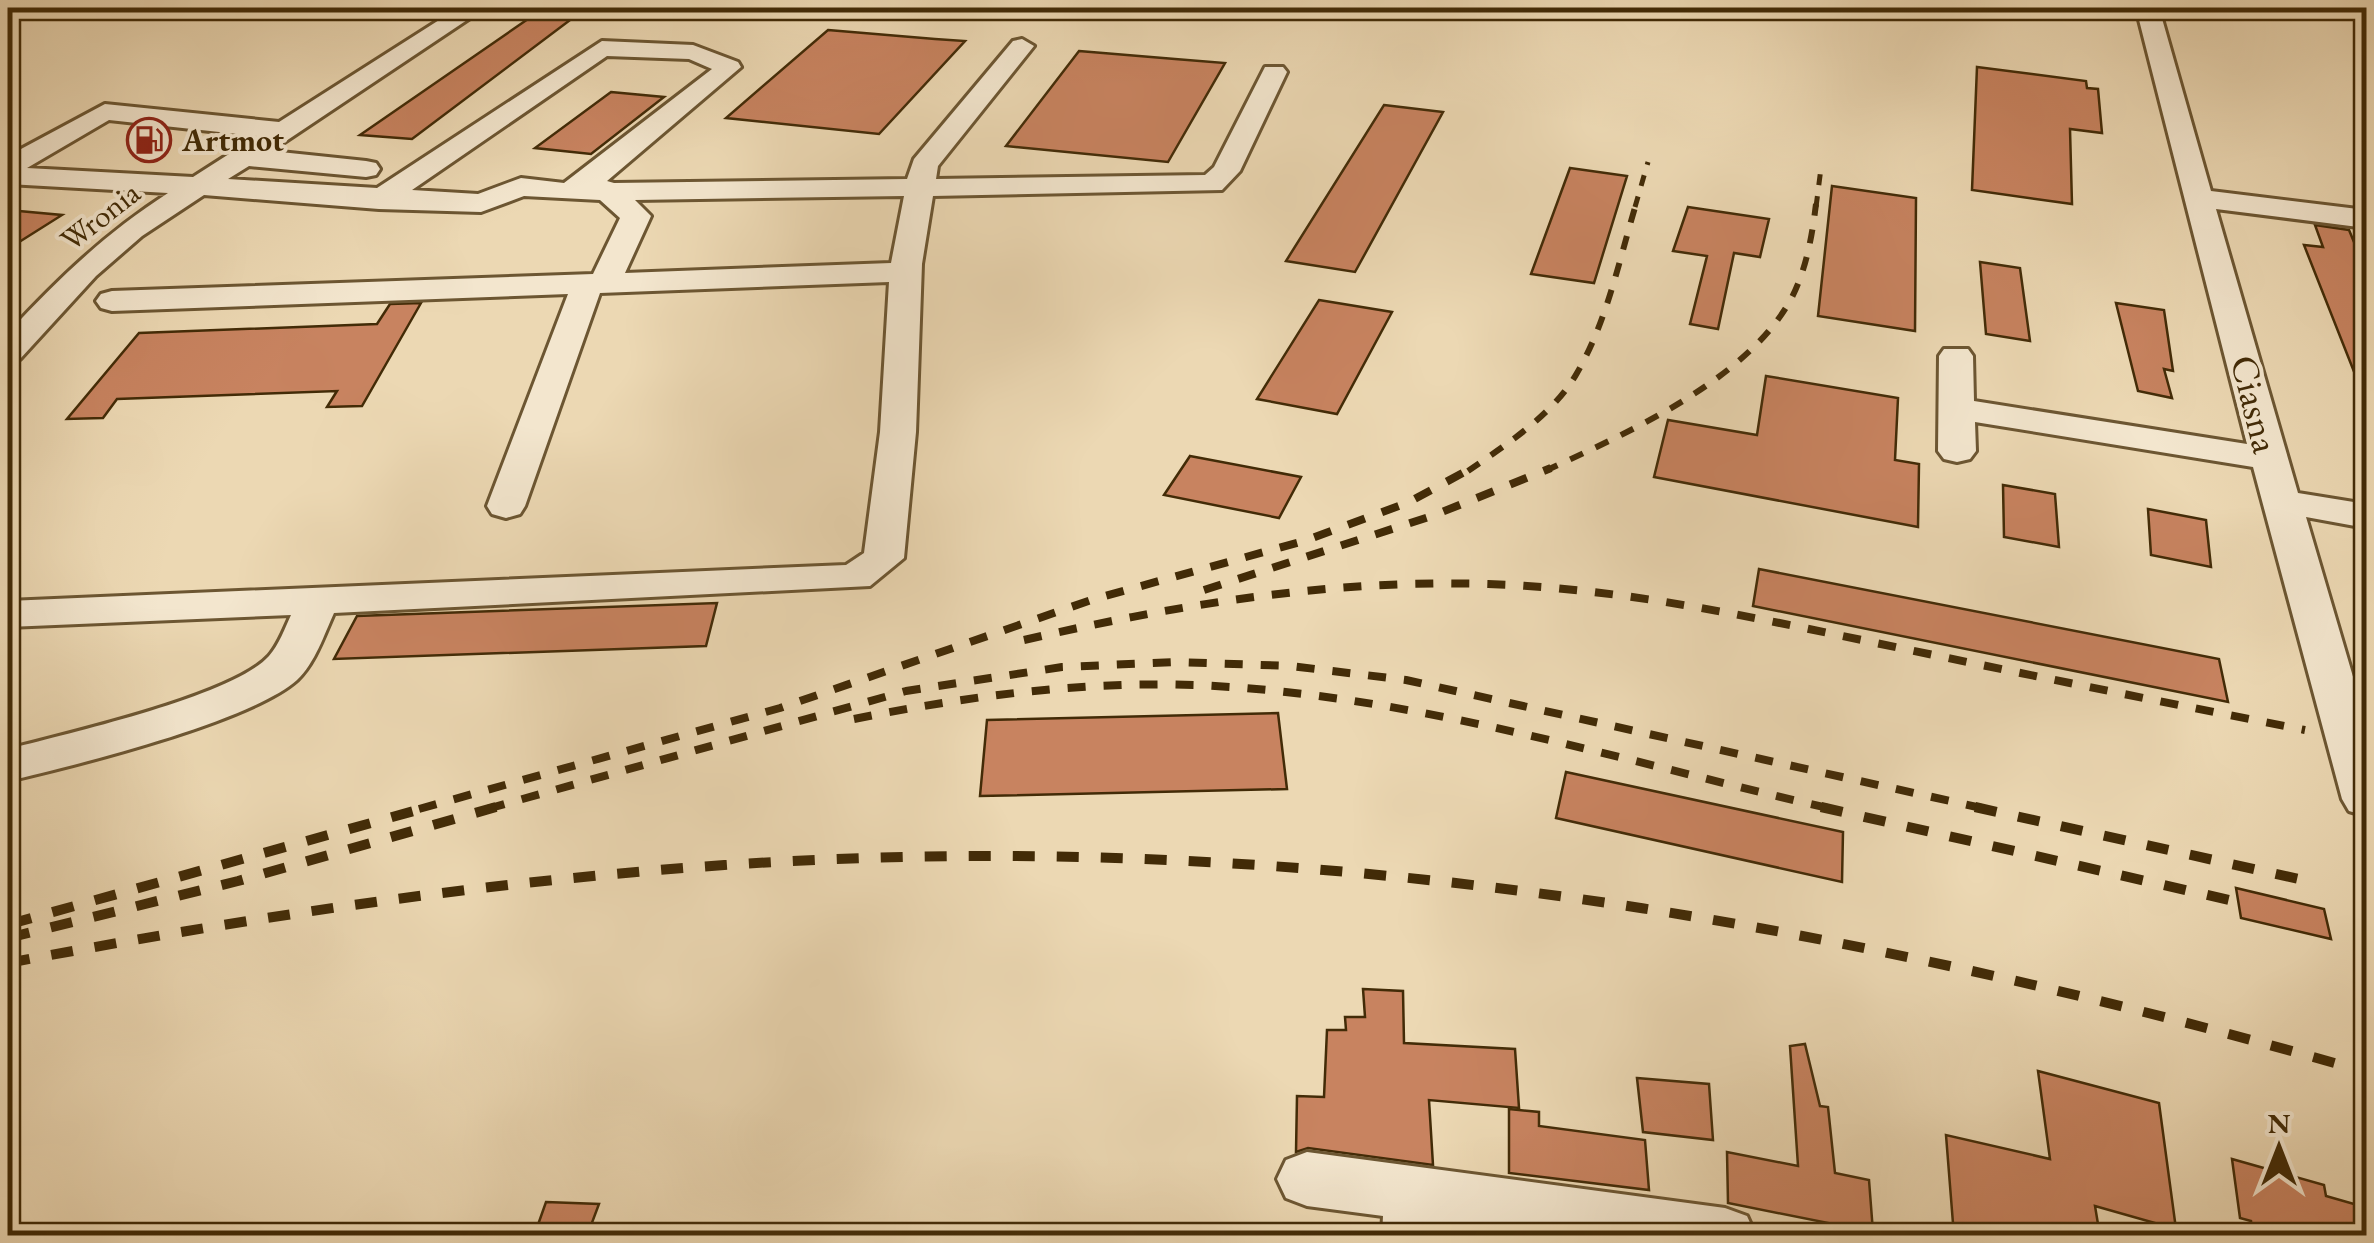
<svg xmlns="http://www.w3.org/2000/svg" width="2374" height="1243" viewBox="0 0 2374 1243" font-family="'EB Garamond',serif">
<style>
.building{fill:#c88360;stroke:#422b07;stroke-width:2.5}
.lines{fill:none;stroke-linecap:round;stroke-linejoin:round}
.minor-casing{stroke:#6c5632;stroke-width:6}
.minor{fill:#f3e6ce;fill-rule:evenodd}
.rail-far3{stroke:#422b07;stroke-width:5;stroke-dasharray:11 11;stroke-linecap:butt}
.rail-far2{stroke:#422b07;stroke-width:6;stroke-dasharray:14 14;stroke-linecap:butt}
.rail-far1{stroke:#422b07;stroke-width:8;stroke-dasharray:18 18;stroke-linecap:butt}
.rail{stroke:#422b07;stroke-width:10;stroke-dasharray:22 22;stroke-linecap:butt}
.labels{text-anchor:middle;stroke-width:8;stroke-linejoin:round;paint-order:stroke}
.far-poi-label{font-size:32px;font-weight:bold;fill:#422b07;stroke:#f3e6ce;text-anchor:start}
.far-street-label{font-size:32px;fill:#422b07;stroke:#f3e6ce}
.street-label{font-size:38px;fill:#422b07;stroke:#f3e6ce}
</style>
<rect width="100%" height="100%" fill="#ecd8b3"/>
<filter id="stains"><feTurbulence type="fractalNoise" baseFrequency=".002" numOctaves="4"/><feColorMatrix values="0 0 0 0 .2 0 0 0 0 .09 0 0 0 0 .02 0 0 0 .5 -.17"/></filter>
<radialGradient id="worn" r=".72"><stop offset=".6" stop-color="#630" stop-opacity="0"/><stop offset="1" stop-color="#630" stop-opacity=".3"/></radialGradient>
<!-- building -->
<g class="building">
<path d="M544 8H586L412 139 360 135Z"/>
<path d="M828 30 935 39 965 41 879 134 726 118Z"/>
<path d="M1079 51 1175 59 1225 63 1168 162 1006 146Z"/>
<path d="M1977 67 2086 81 2087 88 2098 89 2102 133 2070 129 2072 204 1972 190Z"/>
<path d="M611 92 664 97 591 154 535 148Z"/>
<path d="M1384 105 1443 112 1355 272 1286 261Z"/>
<path d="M1570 168 1627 176 1594 283 1531 274Z"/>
<path d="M1832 186 1916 198 1915 331 1818 316Z"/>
<path d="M1688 207 1769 219 1760 257 1734 253 1718 329 1690 324 1707 256 1673 251Z"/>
<path d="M8 210 62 215 8 249Z"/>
<path d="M2315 225 2349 230 2366 271V402L2304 245 2323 247Z"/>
<path d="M1980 262 2020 268 2030 341 1986 334Z"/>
<path d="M1319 300 1392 312 1337 414 1257 399Z"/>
<path d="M421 303 362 406 327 407 337 391 117 399 103 418 67 419 139 333 377 324 390 304Z"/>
<path d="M2116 303 2164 310 2173 371 2164 369 2172 398 2138 391Z"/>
<path d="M1766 376 1898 398 1895 460 1919 464 1918 527 1654 477 1668 420 1757 435Z"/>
<path d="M1190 456 1301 477 1279 518 1164 495Z"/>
<path d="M2003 485 2055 494 2059 547 2004 537Z"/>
<path d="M2148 509 2206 520 2211 567 2151 555Z"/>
<path d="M1759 569 2219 659 2228 702 1753 606Z"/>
<path d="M717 603 706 646 334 659 357 616Z"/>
<path d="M1278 713 1287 789 980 796 987 720Z"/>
<path d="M1566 772 1843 832 1842 882 1556 818Z"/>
<path d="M2236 888 2324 909 2331 939 2241 918Z"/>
<path d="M1363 989 1403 991 1404 1043 1515 1049 1519 1108 1429 1100 1433 1165 1308 1148 1296 1152 1297 1096 1324 1097 1327 1030H1346L1345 1017H1365Z"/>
<path d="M1805 1044 1820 1106 1828 1107 1835 1173 1869 1180 1873 1232 1728 1203 1727 1152 1798 1166 1790 1046Z"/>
<path d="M2038 1071 2159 1103 2176 1229 2095 1206 2100 1236H1954L1946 1135 2050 1159Z"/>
<path d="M1637 1078 1709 1084 1713 1140 1643 1132Z"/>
<path d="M1509 1109 1539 1112V1126L1645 1140 1649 1190 1509 1173Z"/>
<path d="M2232 1159 2324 1185 2326 1196 2361 1206 2366 1236H2276L2252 1229 2251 1221 2240 1218Z"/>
<path d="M546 1202 599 1204 587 1236H534Z"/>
</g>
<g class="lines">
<defs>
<g id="minor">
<path d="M458 8H485L271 151 366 161 376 163 380 169 376 175 366 177 249 166 228 179 377 188 602 41 693 45 738 62 741 67 607 181 614 183 907 179 914 159 1013 41 1022 39 1034 46 938 166 936 179 1205 175 1214 167 1265 67H1283L1287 72 1240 171 1222 190 933 196 922 264 916 432 904 558 870 586 334 613C324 635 315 663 297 680 250 722 73 766 8 781V749C65 734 233 696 269 656 279 645 285 628 291 615L8 627V601L846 565 864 553 880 432 889 282 600 293 525 506 520 514 506 518 492 514 487 506 568 294 112 311 101 308 96 301 101 294 112 291 593 274 620 218 600 200 524 196 481 212 379 209 204 195 142 236 96 276 20 359 8 362V333C58 279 106 233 168 193L8 184V156L105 104 279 122ZM607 56 689 59 712 69 564 183 521 178 478 194 412 190ZM109 120 257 136 193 177 27 168ZM904 196 891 263 625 273 651 216 635 200Z"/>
<path d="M2136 8H2159L2211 191 2366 210V228L2216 209 2298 493 2366 504V528L2306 517 2366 721V816L2349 811 2342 799 2253 467 1975 422 1976 451 1970 459 1957 462 1944 459 1938 451 1939 356 1944 349H1968L1973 356 1974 401 2247 444Z"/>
<path d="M1307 1152 1725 1208 1747 1216 1756 1236H1519L1444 1225V1236H1382L1383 1216 1307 1206 1286 1198 1277 1179 1286 1160Z"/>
</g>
</defs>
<!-- minor casing -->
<use href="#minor" class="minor-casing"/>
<!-- minor -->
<use href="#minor" class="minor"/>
<!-- rail-far3 -->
<g class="rail-far3">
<path d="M1635 207 1648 162"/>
<path d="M1816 207 1821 168"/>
</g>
<!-- rail-far2 -->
<g class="rail-far2">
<path d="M1468 471C1507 444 1554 414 1577 373 1607 321 1619 261 1636 204"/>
<path d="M1545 471C1627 433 1744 382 1790 301 1806 271 1812 237 1816 204"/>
</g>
<!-- rail-far1 -->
<g class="rail-far1">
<path d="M1204 590 1432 516 1551 468"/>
<path d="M1024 640C1176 605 1331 579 1488 584 1619 588 1747 616 1876 643 2019 673 2162 702 2305 730"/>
<path d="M854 719C978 694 1104 678 1231 687 1434 701 1634 764 1832 809"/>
<path d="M419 809 780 708 1094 599 1304 541 1407 503 1472 468"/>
<path d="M487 809 906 691 1062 667 1176 662 1291 666 1406 680 1986 809"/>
</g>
<!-- rail -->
<g class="rail">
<path d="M1821 807 2238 902"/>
<path d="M1975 807 2308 881"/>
<path d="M10 924 428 807"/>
<path d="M8 938 238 881 496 807"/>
<path d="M8 963C326 903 648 857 972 856 1452 854 1906 940 2366 1072"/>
</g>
</g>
<!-- icons -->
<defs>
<symbol id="fuel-ring" viewBox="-11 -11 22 22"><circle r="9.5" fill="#f3e6ce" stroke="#8f2418" stroke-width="1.5"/><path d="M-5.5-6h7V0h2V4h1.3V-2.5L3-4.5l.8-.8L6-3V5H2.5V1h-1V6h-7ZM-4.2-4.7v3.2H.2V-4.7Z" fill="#8f2418"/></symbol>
</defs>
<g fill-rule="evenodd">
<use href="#fuel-ring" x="124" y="115" width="50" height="50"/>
</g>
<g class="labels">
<!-- far-poi labels -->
<g class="far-poi-label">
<text x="182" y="151">Artmot</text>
</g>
<!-- far-street labels -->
<g class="far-street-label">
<text transform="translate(100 216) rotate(-38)" y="11">Wronia</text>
</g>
<!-- street labels -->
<g class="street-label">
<text transform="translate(2255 404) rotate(76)" y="13">Ciasna</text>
</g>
</g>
<!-- margin -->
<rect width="2374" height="1243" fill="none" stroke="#ecd8b3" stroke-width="40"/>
<rect x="10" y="10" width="2354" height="1223" fill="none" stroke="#422b07" stroke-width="5"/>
<rect x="20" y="20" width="2334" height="1203" fill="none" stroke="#422b07" stroke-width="2.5"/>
<!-- north arrow -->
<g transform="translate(2279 1148)" stroke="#f3e6ce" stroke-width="8" paint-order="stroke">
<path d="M0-8L18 38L0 25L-18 38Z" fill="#422b07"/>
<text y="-15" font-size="28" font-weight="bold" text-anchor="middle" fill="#422b07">N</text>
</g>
<rect width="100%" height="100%" filter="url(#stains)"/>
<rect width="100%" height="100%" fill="url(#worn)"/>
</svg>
